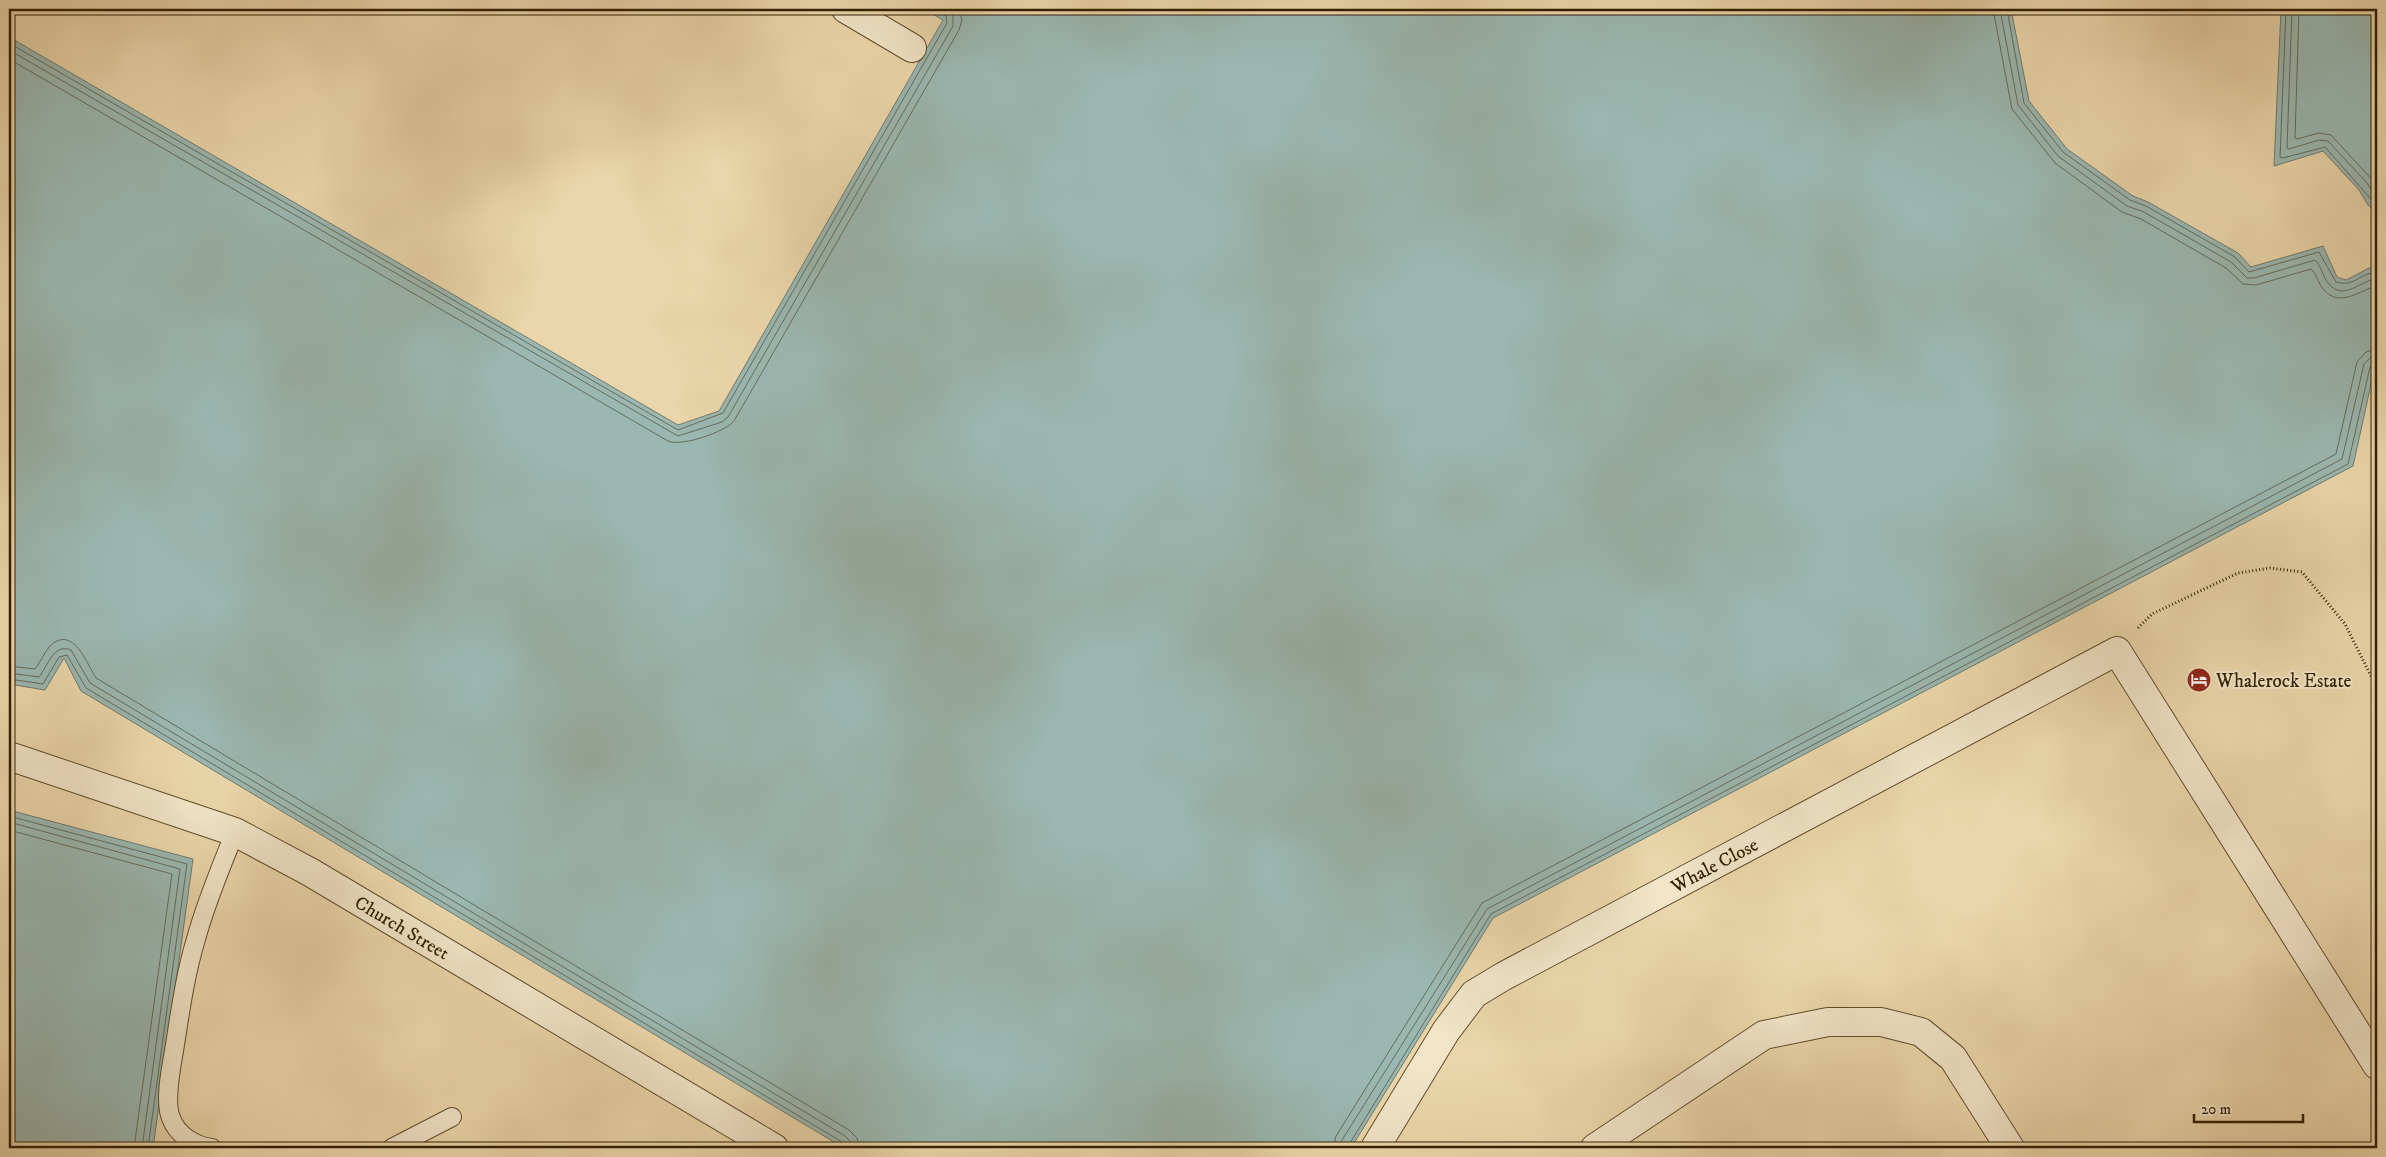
<svg xmlns="http://www.w3.org/2000/svg" width="2386" height="1157" viewBox="0 0 2386 1157" font-family="'IM FELL DW Pica',serif">
<style>
.water{fill:#9ab7b1;stroke:#717b6c}
.lines{fill:none;stroke-linecap:round;stroke-linejoin:round}
.shore{stroke:#666c5a;stroke-width:1}
.service-casing{stroke:#614e2e;stroke-width:20}
.minor-casing{stroke:#614e2e;stroke-width:30}
.path{stroke:#332004;stroke-width:3;stroke-dasharray:1 2.5;stroke-linecap:butt}
.service{stroke:#f1e4c8;stroke-width:18}
.minor{stroke:#f1e4c8;stroke-width:28}
.labels{text-anchor:middle;stroke-width:4;stroke-linejoin:round;paint-order:stroke}
.poi-label{font-size:19px;fill:#332004;stroke:#f1e4c8;text-anchor:start}
.street-label{font-size:19px;fill:#332004;stroke:#f1e4c8}
</style>
<rect width="100%" height="100%" fill="#ead6aa"/>
<filter id="stains"><feTurbulence type="fractalNoise" baseFrequency=".004" numOctaves="4"/><feColorMatrix values="0 0 0 0 .2 0 0 0 0 .09 0 0 0 0 .02 0 0 0 .5 -.17"/></filter>
<radialGradient id="worn" r=".72"><stop offset=".6" stop-color="#630" stop-opacity="0"/><stop offset="1" stop-color="#630" stop-opacity=".3"/></radialGradient>
<!-- water -->
<g class="water">
<path d="M924 9H2011L2029 101 2067 149 2133 196 2148 202 2238 253 2251 267 2323 246 2337 277 2346 280 2373 266 2377 269V357L2353 466 1493 918 1351 1148H844L81 691 64 658 45 690 9 684V37L678 425 719 411 943 20Z"/>
<path d="M2281 9H2377V213L2368 205 2359 190 2323 151 2274 166Z"/>
<path d="M9 810 193 859 153 1148H9Z"/>
</g>
<g class="lines">
<!-- shore -->
<g class="shore">
<path d="M1993 9 2012 109 2055 163 2122 212 2141 219 2226 268 2243 284 2256 285 2311 269C2317 274 2318 283 2323 289 2340 309 2359 290 2377 286"/>
<path d="M2000 9 2018 105 2058 156 2127 206 2144 212 2231 262 2247 278H2254L2315 260C2322 266 2322 277 2329 284 2344 302 2362 279 2377 279"/>
<path d="M2007 9 2024 103 2063 152 2130 200 2146 206 2235 257 2249 272 2319 252 2336 282C2355 288 2361 271 2377 273"/>
<path d="M2286 9 2280 157 2283 158 2325 147 2377 206"/>
<path d="M2292 9 2287 148 2289 149 2319 140 2328 141 2367 183 2377 198"/>
<path d="M2299 9 2295 138 2297 139 2319 133 2331 135 2377 185"/>
<path d="M9 43 678 430 723 413 947 23 946 16 934 9"/>
<path d="M9 50 678 436 722 422 728 417 953 26V16L947 9"/>
<path d="M9 59 668 441C681 447 725 432 734 421L959 30 962 20 958 9"/>
<path d="M9 666 35 669C41 662 44 652 50 646 73 624 87 664 96 678L849 1130 857 1138 859 1148"/>
<path d="M9 673 39 677C48 666 53 643 71 650L90 683 845 1136 850 1141 851 1148"/>
<path d="M9 679 43 684 59 657 67 655 86 688 842 1142 845 1148"/>
<path d="M9 816 187 864 148 1148"/>
<path d="M9 822 180 869 142 1148"/>
<path d="M9 830 172 874 134 1148"/>
<path d="M1333 1148 1336 1136 1482 903 2336 454 2357 362 2366 352 2377 349"/>
<path d="M1341 1148 1342 1140 1487 909 2342 459 2364 364 2370 358 2377 356"/>
<path d="M1347 1148 1491 914 2348 464 2370 367 2377 363"/>
</g>
<defs>
<g id="service">
<path d="M212 1148C195 1146 177 1135 171 1118 164 1102 171 1068 174 1051 180 1013 185 975 196 939 206 902 221 867 235 832"/>
<path d="M392 1148 452 1117"/>
</g>
<g id="minor">
<path d="M846 9 912 48"/>
<path id="s1" d="M9 756 235 832 310 872 774 1148"/>
<path id="s2" d="M1375 1148 1446 1031 1474 994 1504 976 2117 651 2377 1065"/>
<path d="M1595 1148 1764 1035 1828 1022H1881L1921 1032 1953 1058 2010 1148"/>
</g>
</defs>
<!-- service casing -->
<use href="#service" class="service-casing"/>
<!-- minor casing -->
<use href="#minor" class="minor-casing"/>
<!-- path -->
<path class="path" d="M2138 628 2152 614 2238 573 2270 568 2302 572 2345 624 2377 688"/>
<!-- service -->
<use href="#service" class="service"/>
<!-- minor -->
<use href="#minor" class="minor"/>
</g>
<!-- icons -->
<defs>
<symbol id="hotel-disc" viewBox="-11 -11 22 22"><circle r="9.5" fill="#8f2418" stroke="#f1e4c8"/><path d="M-6-4.5h1.5V1H6V5H4.5V3h-9V5H-6ZM-4 0a1.8 1.8 0 1 1 3.6 0ZM.5 0V-2.5h3Q6-2.5 6 0Z" fill="#fff"/></symbol>
</defs>
<g fill-rule="evenodd">
<use href="#hotel-disc" x="2185" y="666" width="28" height="28"/>
</g>
<g class="labels">
<!-- poi labels -->
<g class="poi-label">
<text x="2216" y="687">Whalerock Estate</text>
</g>
<!-- street labels -->
<g class="street-label">
<text dy="7" stroke="none"><textPath href="#s2" startOffset="456">Whale Close</textPath></text>
<text dy="7" stroke="none"><textPath href="#s1" startOffset="431">Church Street</textPath></text>
</g>
</g>
<!-- margin -->
<rect width="2386" height="1157" fill="none" stroke="#ead6aa" stroke-width="30"/>
<rect x="10" y="10" width="2366" height="1137" fill="none" stroke="#332004" stroke-width="2.5"/>
<rect x="15" y="15" width="2356" height="1127" fill="none" stroke="#332004"/>
<!-- scale -->
<path d="M2194 1114v8h109v-8" fill="none" stroke="#332004" stroke-width="2.5"/>
<text x="2201" y="1114" font-size="15" fill="#332004" stroke="#f1e4c8" stroke-width="4" paint-order="stroke">20 m</text>
<rect width="100%" height="100%" filter="url(#stains)"/>
<rect width="100%" height="100%" fill="url(#worn)"/>
</svg>
